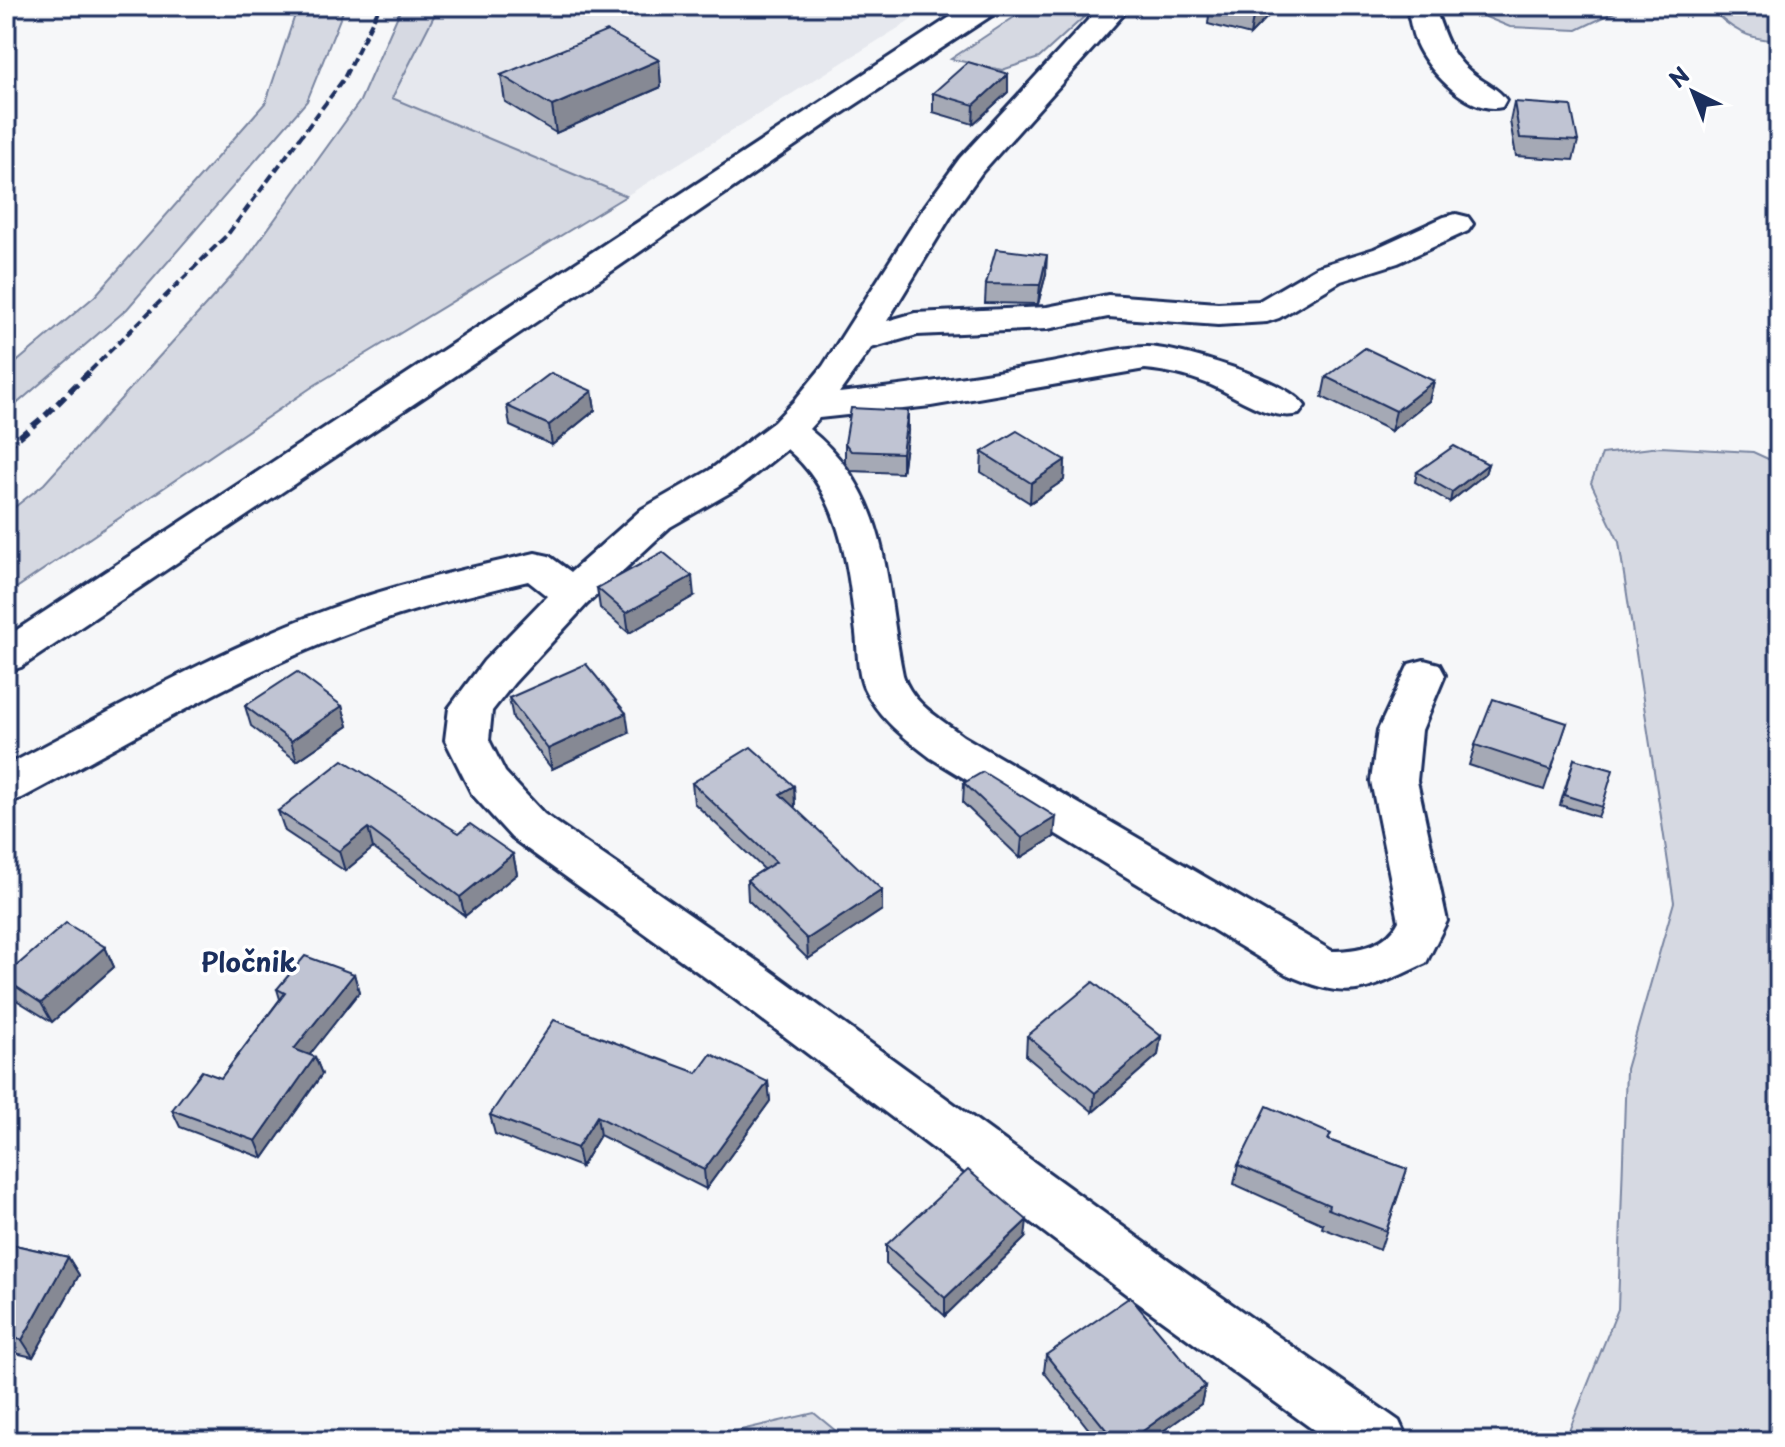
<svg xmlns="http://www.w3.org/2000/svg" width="1785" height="1447" viewBox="0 0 1785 1447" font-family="'Playpen Sans',sans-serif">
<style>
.built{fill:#e6e8ee}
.green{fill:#d6d9e2;stroke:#7884a0;stroke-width:2}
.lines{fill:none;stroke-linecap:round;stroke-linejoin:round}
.minor-casing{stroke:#1b2f5e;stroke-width:6}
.major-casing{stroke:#1b2f5e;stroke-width:6}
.minor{fill:#fff;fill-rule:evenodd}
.major{fill:#fff;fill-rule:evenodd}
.rail-far1{stroke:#1b2f5e;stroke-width:4;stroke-dasharray:9 4;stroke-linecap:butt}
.rail{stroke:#1b2f5e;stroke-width:6;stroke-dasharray:11 6;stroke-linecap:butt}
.wall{fill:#a5a9b5;stroke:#1b2f5e;stroke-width:2}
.shaded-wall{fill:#868994;stroke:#1b2f5e;stroke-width:2}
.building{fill:#c0c4d3;stroke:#1b2f5e;stroke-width:2}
.labels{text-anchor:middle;stroke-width:7;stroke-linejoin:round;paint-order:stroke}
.quarter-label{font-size:26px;font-weight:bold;fill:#1b2f5e;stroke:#fff}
</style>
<rect width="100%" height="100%" fill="#f6f7f9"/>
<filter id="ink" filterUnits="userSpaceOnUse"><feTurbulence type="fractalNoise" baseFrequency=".0125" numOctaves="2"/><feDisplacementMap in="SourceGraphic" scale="16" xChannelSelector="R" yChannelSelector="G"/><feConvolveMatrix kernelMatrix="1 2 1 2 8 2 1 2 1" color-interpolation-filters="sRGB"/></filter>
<g filter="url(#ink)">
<!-- built -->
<path class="built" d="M439 6H934L626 196 391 98Z"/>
<!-- green -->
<g class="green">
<path d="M298 6H345L307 101 127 309 6 413V371L95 296 266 102Z"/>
<path d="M402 6H439L392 98 626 196 315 385 6 595V514L44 484 242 265 360 101Z"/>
<path d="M1031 6H1096L1039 58 1002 70 951 59Z"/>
<path d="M1459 6H1627L1577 30 1510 27Z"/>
<path d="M1708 6H1779V40C1749 41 1729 28 1708 6Z"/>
<path d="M1660 447 1753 452 1779 464V1441H1565L1618 1309 1626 1069 1674 902 1619 542 1591 483 1602 454Z"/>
<path d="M814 1413 848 1441H694Z"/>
</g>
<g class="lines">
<defs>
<g id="minor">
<path d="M1101 6H1131L982 172 954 211 887 321 915 313 1047 307 1108 295 1218 303 1259 301 1317 267 1374 249 1444 217 1456 214 1468 217 1473 224 1468 231 1398 263 1341 281 1279 318 1267 322 1218 325 1108 317 1047 329 917 335 871 348 839 393C908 386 976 376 1045 364 1077 359 1114 347 1147 347 1180 348 1287 380 1305 406L1299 414C1268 422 1235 394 1206 383 1186 375 1166 371 1145 369L931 406 819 418 809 429C892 496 884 581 903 675 911 703 941 719 963 736L1332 951C1358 951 1386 946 1399 921L1371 781 1378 730 1409 664 1424 660 1439 664 1445 675 1422 730 1417 781 1447 921 1426 963C1365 991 1351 1003 1286 974L931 758C905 738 879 719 864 688 857 671 858 651 856 633 848 566 842 495 787 449L738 488 670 527 587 604 514 683 492 711 489 740 505 772 544 814 767 968 1170 1261 1399 1421 1408 1441H1329L1130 1297 731 996 512 838 472 794 445 740 449 708 484 661 547 596 528 581C471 595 414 608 359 629 241 673 133 739 22 798L6 803V766C112 711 217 650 329 609 396 584 466 569 535 553L549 556 571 572 642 509 710 470 774 422 795 400 823 366 923 209 960 158Z"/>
<path d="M1406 6H1434C1445 36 1449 56 1476 76 1486 84 1499 89 1506 100L1502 107C1469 115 1428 71 1416 43 1411 31 1410 18 1406 6Z"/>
</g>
<path id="major" d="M967 6H1001L997 12 841 114 606 275 21 667 6 672V637Z"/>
</defs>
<!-- minor casing -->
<use href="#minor" class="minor-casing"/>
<!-- major casing -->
<use href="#major" class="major-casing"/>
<!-- minor -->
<use href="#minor" class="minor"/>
<!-- major -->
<use href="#major" class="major"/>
<!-- rail-far1 -->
<path class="rail-far1" d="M90 371 228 234 343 80 380 6"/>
<!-- rail -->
<path class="rail" d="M6 448 47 414 92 369"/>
</g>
<!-- wall -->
<g class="wall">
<path d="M1210 6H1278L1250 35 1208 24Z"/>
<path d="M659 60 661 87 556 133 505 102 501 75Z"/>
<path d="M1008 74V92L973 124 933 112V93Z"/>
<path d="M1514 102 1578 141 1573 160 1516 156 1510 121Z"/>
<path d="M1046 274 1038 304 985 303 986 284Z"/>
<path d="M1326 377 1434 381 1429 401 1391 431 1322 397Z"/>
<path d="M592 391 595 410 552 445 510 426 507 406Z"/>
<path d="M908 431 902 473 851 471 845 463V443Z"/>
<path d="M982 452 1065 460 1064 480 1030 503 981 472Z"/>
<path d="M1488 464 1485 474 1450 502 1415 482 1417 472Z"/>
<path d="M597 588 694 596 629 633 600 608Z"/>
<path d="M509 698 629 733 552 769 513 718Z"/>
<path d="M245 706H342L348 726 297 761 251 726Z"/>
<path d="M1567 723 1544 790 1469 765 1475 745Z"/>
<path d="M1574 759 1602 807 1598 817 1560 805Z"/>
<path d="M692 783 794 786 795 806 793 807 882 910 808 959 748 900 747 880 764 869 694 803Z"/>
<path d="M964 783 1054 837 1020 858 963 803Z"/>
<path d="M278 811 459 833 513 854 517 874 465 916 373 848 345 871 285 831Z"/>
<path d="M105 947 114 967 52 1022 13 998 6 985V975Z"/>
<path d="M354 974 359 992 309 1055 315 1057 322 1074 263 1158 180 1127 172 1110 221 1078 280 999 277 989Z"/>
<path d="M1027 1036H1161L1158 1055 1093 1112 1026 1056Z"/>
<path d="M697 1073 768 1082 770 1101 706 1189 600 1135 581 1167 495 1134 490 1115Z"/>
<path d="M1329 1140 1407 1169 1380 1250 1322 1228 1323 1224 1234 1184 1238 1165Z"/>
<path d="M1025 1238 945 1316 886 1264V1245Z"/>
<path d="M6 1243 68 1257 79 1275 33 1357 6 1351Z"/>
<path d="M1046 1355 1205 1386 1201 1404 1149 1441H1098L1044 1372Z"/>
</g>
<!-- shaded-wall -->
<g class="shaded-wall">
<path d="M1263 6H1278L1250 35 1253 17Z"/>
<path d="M659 60 661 87 556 133 552 106Z"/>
<path d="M1008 74V92L973 124 974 105Z"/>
<path d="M1047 255 1046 274 1038 304 1040 285Z"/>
<path d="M1434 381 1429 401 1391 431 1396 411Z"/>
<path d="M592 391 595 410 552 445 549 425Z"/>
<path d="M908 411V431L902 473V453Z"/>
<path d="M1065 460 1064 480 1030 503 1031 483Z"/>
<path d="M1488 464 1485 474 1450 502 1452 492Z"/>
<path d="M692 576 694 596 629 633 626 613Z"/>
<path d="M342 706 348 726 297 761 291 741Z"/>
<path d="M626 713 629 733 552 769 548 749Z"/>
<path d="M794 786 795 806 781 814 780 794Z"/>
<path d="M1056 817 1054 837 1020 858 1022 838Z"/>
<path d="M368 828 373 848 345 871 339 851Z"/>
<path d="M513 854 517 874 465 916 460 897Z"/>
<path d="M882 890V910L808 959 807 939Z"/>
<path d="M105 947 114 967 52 1022 41 1003Z"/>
<path d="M354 974 359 992 300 1067 294 1049Z"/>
<path d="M1161 1036 1158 1055 1093 1112 1095 1093Z"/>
<path d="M315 1057 322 1074 263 1158 256 1141Z"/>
<path d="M768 1082 770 1101 706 1189 704 1170Z"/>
<path d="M597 1116 600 1135 581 1167 577 1148Z"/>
<path d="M1027 1220 1025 1238 945 1316V1298Z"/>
<path d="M68 1257 79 1275 33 1357 22 1340Z"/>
<path d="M1205 1386 1201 1404 1149 1441H1129Z"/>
</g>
<!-- building -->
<g class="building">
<path d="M1210 6H1263L1253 17Z"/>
<path d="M607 31 659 60 552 106 501 75Z"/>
<path d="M968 62 1008 74 974 105 933 93Z"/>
<path d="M1514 102 1571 106 1578 141 1520 138Z"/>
<path d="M996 249 1047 255 1040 285 986 284Z"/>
<path d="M1365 348 1434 381 1396 411 1326 377Z"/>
<path d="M551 373 592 391 549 425 507 406Z"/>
<path d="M851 408 908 411 902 453 851 451 845 443Z"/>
<path d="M1017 431 1065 460 1031 483 982 452Z"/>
<path d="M1454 446 1488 464 1452 492 1417 472Z"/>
<path d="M663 552 692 576 626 613 597 588Z"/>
<path d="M586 664 626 713 548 749 509 698Z"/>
<path d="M297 672 342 706 291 741 245 706Z"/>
<path d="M1493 699 1567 723 1551 770 1475 745Z"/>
<path d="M751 747 794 786 780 794 882 890 807 939 747 880 776 862 692 783Z"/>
<path d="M1574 759 1613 770 1602 807 1564 795Z"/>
<path d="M343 760 459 833 470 824 513 854 460 897 368 828 339 851 278 811Z"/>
<path d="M983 772 1056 817 1022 838 964 783Z"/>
<path d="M66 923 105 947 41 1003 6 980V975Z"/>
<path d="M305 956 354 974 294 1049 315 1057 256 1141 172 1110 202 1071 221 1078 285 993 277 989Z"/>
<path d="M1093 982 1161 1036 1095 1093 1027 1036Z"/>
<path d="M554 1020 697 1073 711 1054 768 1082 704 1170 597 1116 577 1148 490 1115Z"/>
<path d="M1267 1106 1331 1134 1328 1140 1407 1169 1386 1231 1328 1209 1329 1205 1238 1165Z"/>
<path d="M968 1170 1027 1220 945 1298 886 1245Z"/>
<path d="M6 1243 68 1257 22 1340 6 1336Z"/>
<path d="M1130 1297 1205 1386 1129 1441H1115L1046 1355Z"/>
</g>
</g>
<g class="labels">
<!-- quarter labels -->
<g class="quarter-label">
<text x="249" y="972">Pločnik</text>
</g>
</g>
<!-- margin -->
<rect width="1785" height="1447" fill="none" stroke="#fff" stroke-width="32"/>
<rect x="16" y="16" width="1753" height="1415" fill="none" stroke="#1b2f5e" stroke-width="3" filter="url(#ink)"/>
<!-- north arrow -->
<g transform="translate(1693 92) rotate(317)" stroke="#ffffff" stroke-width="6" paint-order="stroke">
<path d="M0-6L14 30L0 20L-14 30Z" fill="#1b2f5e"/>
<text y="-12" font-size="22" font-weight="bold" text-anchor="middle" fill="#1b2f5e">N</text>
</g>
</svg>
